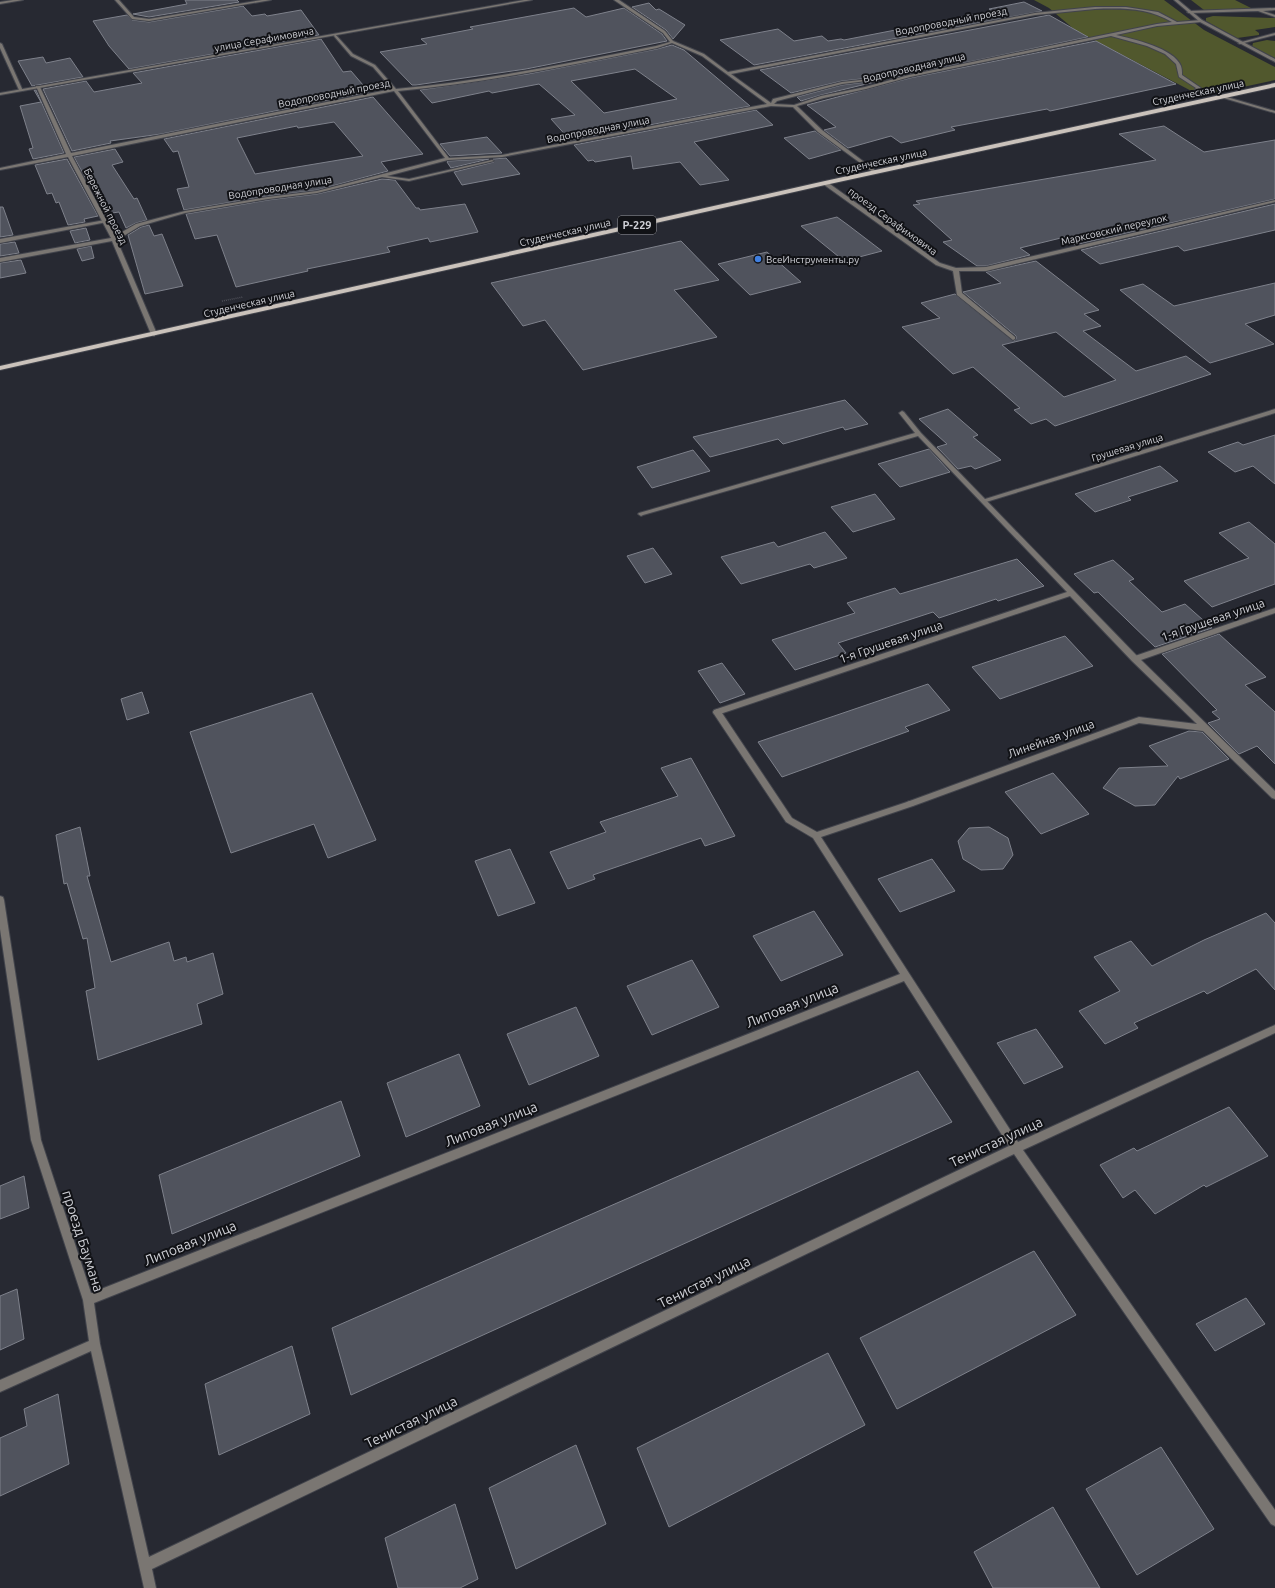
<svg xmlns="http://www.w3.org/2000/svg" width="1275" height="1588" viewBox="0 0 1275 1588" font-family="Ubuntu,sans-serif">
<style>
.green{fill:#51582d}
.building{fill:#50535d;stroke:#7e818b;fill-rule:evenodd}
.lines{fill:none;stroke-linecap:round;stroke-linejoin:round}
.service-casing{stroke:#42444c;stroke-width:2}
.minor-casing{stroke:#42444c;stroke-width:2}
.tertiary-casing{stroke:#42444c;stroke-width:2}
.primary-casing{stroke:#42444c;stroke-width:2}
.path{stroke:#75767e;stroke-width:1.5;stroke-dasharray:0.5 1.5;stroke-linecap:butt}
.service{fill:#7a7672;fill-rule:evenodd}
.minor{fill:#7a7672;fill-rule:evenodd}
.tertiary{fill:#7a7672;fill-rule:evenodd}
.primary{fill:#cac2bb;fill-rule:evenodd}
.shop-dot{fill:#3f7fe0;stroke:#111216;stroke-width:1.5}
.labels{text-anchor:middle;stroke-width:4;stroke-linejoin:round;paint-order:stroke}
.far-street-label{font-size:10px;fill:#d0d1d7;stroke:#111216}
.far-poi-label{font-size:10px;fill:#d0d1d7;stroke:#111216;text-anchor:start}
.shield{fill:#111216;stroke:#97989d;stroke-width:1}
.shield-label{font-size:11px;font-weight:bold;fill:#d0d1d7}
.street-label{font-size:12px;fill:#d0d1d7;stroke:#111216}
.near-street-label{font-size:14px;fill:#d0d1d7;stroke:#111216}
</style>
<rect width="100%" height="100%" fill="#272932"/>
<!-- green -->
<g class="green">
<path d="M1034 0H1164L1204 30 1275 67V80L1201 96 1075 30 1049 8Z"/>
<path d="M1191 0H1235L1255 10H1204Z"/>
<path d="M1213 16 1275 18V27L1255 30 1259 33V35L1237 38 1206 21V18Z"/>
<path d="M1267 40 1275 41V58L1252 47 1253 43Z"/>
</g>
<!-- building -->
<g class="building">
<path d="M185 0H237L239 2 149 17 133 14 187 4Z"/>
<path d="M1024 2 1042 11 754 65 720 40 778 29 794 41 822 36 828 41 841 39 844 40 993 11 989 9Z"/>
<path d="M649 3 656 10 659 9 685 25 673 39 666 30 632 7Z"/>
<path d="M243 6 252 16 265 14 267 16 301 10 319 35 129 69 109 46 93 21 127 15 132 20 149 22Z"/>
<path d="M574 8 586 17 624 8 662 34 667 41 526 69 416 85H412L380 52 427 44 421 39 473 29 470 27Z"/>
<path d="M1049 15 1088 37 892 78 889 76 842 81 791 93 760 70Z"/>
<path d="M321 39 343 72 351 71 369 92 161 134 110 141 111 143 72 151 43 89 86 81 94 92 142 83 133 73Z"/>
<path d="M1096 41 1176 84 1050 111 1047 109 951 127 955 130 901 143 891 136 848 148 824 130 836 127 807 105 910 78Z"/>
<path d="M672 45 684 50 750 106 570 140 551 119 575 115 539 84 492 93 489 91 432 103 420 90 528 74 657 49ZM635 69 677 99 604 113 571 81Z"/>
<path d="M43 57 46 63 70 58 83 77 32 86 18 61Z"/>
<path d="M883 80 821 95 801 101 797 97 842 85Z"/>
<path d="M34 90H36L64 153 33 159 29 149 33 148 20 106 41 102Z"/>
<path d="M373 97 423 154 381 162 388 171 317 190 268 196 184 210 177 189 189 187 178 151 173 152 164 139ZM334 122 363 156 255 174 237 138 297 126 298 128Z"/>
<path d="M756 110 773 125 694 142 729 180 700 185 680 162 633 169 631 156 595 162 593 160 588 161 574 145Z"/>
<path d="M1164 126 1204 152 1275 140V199L1075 245 1065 237 1020 248 1030 255 986 266H977L943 242 952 240 913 205 920 204 916 201 1156 160 1119 134Z"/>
<path d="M815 131 841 150 809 159 784 138Z"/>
<path d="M487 137 502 153 450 156 440 144Z"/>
<path d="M115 149 123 162 112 165 134 199 137 198 147 220 136 223 126 228 119 212 105 214 74 157Z"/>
<path d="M506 158 520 174 462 185 454 172 494 162 495 161 493 159Z"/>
<path d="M67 159 98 216 84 219 85 222 68 225 59 202 56 203 52 193 47 194 35 165Z"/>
<path d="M489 159 451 168 447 162 448 161Z"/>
<path d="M382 179 395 180 416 208H419L420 210 465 204 478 232 430 242 428 238 387 247 390 252 307 269 308 271 236 287 217 235 195 239 186 214 268 200 317 194Z"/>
<path d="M1275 204V230L1184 251 1178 246 1100 264 1081 250Z"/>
<path d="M0 207H3L13 235 0 237Z"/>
<path d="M837 217 848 225 882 251 844 261 801 226Z"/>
<path d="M149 225 154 236 162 234 183 286 145 294 128 235 141 227Z"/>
<path d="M86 228 90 240 75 243 70 231Z"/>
<path d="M681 241 719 280 674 290 717 337 583 370 545 320 523 326 491 283Z"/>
<path d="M15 242 19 253 0 256V244Z"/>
<path d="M91 246 94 258 82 261 77 249Z"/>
<path d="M767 252 801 282 750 295 718 264Z"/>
<path d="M21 260 26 273 0 278V263Z"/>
<path d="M1036 261 1099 310 1084 314 1101 326 1083 331 1136 371 1186 356 1211 374 1055 426 1046 419 1031 424 1014 410 1020 408 973 367 953 374 902 327 940 318 921 303 955 294 1014 341 1016 339V336L963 292 1001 283 986 272ZM1056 332 1116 380 1064 397 1002 345Z"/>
<path d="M1275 283V315L1245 324 1274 344 1210 363 1120 290 1143 284 1174 306Z"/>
<path d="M845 400 868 424 845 430 843 427 783 444 778 439 710 457 693 437Z"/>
<path d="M948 409 978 435 973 437 1001 460 975 469 971 466 958 469 937 447 947 444 919 419Z"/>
<path d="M1275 435V484L1253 466 1235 472 1208 452 1238 442 1243 445Z"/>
<path d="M929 449 950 472 900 487 878 464Z"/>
<path d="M693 450 710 471 652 488 637 467Z"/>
<path d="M1160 466 1178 481 1128 497 1131 500 1095 512 1075 494Z"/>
<path d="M875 494 895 519 853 532 831 507Z"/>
<path d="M1249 522 1275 544V584L1212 607 1184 581 1249 558 1219 533Z"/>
<path d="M825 532 847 558 814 568 810 564 741 584 721 557 774 542 778 547Z"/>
<path d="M653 548 672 574 645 583 627 556Z"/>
<path d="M1017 559 1044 586 998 601 996 599 939 618 933 612 838 643 846 653 795 670 772 640 855 613 847 603 895 588 900 594Z"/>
<path d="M1113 560 1134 579 1129 581 1162 612 1185 604 1212 628 1155 647 1098 592 1094 593 1074 574Z"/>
<path d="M1219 634 1266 677 1245 685 1275 712V764L1257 746 1239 754 1208 723 1220 719 1212 712 1217 710 1162 654Z"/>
<path d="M1065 636 1093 666 1000 699 972 667Z"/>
<path d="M722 663 745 694 720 703 698 671Z"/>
<path d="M928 684 950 710 905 727 909 731 782 777 758 742Z"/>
<path d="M142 692 149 713 127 720 121 699Z"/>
<path d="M312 693 376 840 328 858 314 824 231 853 190 732Z"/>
<path d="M1189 731 1202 732 1229 759 1180 779 1178 776 1155 805 1135 806 1103 788 1119 768 1168 766 1149 746Z"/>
<path d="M691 758 735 836 705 846 701 838 593 875 595 879 568 889 550 852 606 832 600 822 678 796 661 768Z"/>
<path d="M1053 773 1089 814 1041 834 1005 792Z"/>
<path d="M80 827 90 876H87L111 962 169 942 174 961 186 957 187 962 213 953 223 994 197 1004 202 1024 98 1060 86 991 95 988 87 938 83 939 67 883 64 884 56 835Z"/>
<path d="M989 827 1008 838 1013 855 1003 869 981 870 963 859 958 841 969 828Z"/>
<path d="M510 849 535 903 498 916 475 861Z"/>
<path d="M932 859 955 891 900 912 878 879Z"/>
<path d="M814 911 843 955 781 981 753 936Z"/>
<path d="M1266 913 1275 923V990L1256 969 1207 994 1204 991 1134 1023 1138 1028 1105 1044 1079 1011 1120 991 1094 957 1131 941 1152 966 1204 940Z"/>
<path d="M692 960 719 1007 652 1035 627 986Z"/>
<path d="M576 1007 599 1056 529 1085 507 1034Z"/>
<path d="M1036 1029 1063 1067 1024 1084 997 1043Z"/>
<path d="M459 1054 480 1106 406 1137 387 1083Z"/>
<path d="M918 1071 952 1122 351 1395 332 1328Z"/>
<path d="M341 1101 360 1156 172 1234 159 1175Z"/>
<path d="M1229 1107 1268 1156 1206 1187 1204 1185 1155 1214 1135 1190 1123 1198 1100 1165 1134 1148 1137 1151Z"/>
<path d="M24 1176 29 1208 0 1219V1186Z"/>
<path d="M1034 1251 1076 1315 897 1409 860 1338Z"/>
<path d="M17 1289 24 1339 0 1350V1296Z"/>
<path d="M1246 1298 1265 1324 1215 1351 1196 1324Z"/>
<path d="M292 1346 310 1414 219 1455 205 1384Z"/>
<path d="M828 1353 865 1425 669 1527 637 1448Z"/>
<path d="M58 1394 69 1464 0 1496V1438L27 1426 24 1409Z"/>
<path d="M576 1445 606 1524 516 1569 489 1488Z"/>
<path d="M1161 1447 1214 1529 1137 1575 1086 1489Z"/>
<path d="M455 1504 478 1579 460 1588H398L385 1538Z"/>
<path d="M1053 1507 1100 1588H993L974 1552Z"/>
</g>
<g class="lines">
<defs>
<g id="service">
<path d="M1275 8V10L1263 11 1275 15V17L1258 11 1189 13 1187 12 1189 11Z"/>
<path d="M1275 33V35L1240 44 1238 43Z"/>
<path d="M1220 95 1275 111V113L1220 97Z"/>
<path d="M105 220H107V222L0 243V239Z"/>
<path d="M902 411 904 412 921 433 1138 657 1275 791V799L1272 798 1203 731 1139 723 913 806H907L906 804 907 802 1139 717 1197 724 1132 661 1070 596 720 714H714L713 712 714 710 1067 592 918 436 643 515 641 516 638 514 639 513 915 433 899 413Z"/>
</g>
<g id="minor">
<path d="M13 0H23L0 4V2Z"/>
<path d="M115 0H119L134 17 149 19 262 0H271L149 21 132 19Z"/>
<path d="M614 0H619L665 31 673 41 704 54 728 72 1035 13 1064 10 1095 7H1126L1158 12 1177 22 1202 20 1201 22 1157 26 1116 35C1133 39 1174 48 1181 66 1182 69 1182 72 1182 75L1201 88 1197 93H1193V92L1196 88 1179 77 1176 64 1165 54 1147 46 1111 36 910 77 866 89 824 98 797 106 822 130 876 171V173H874L818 132 793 107 771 106 502 157 448 160 387 176 409 179 492 160 494 161 409 181 382 177 317 193 268 199 185 213 140 226 117 240 157 334 154 336 151 334 112 241 0 262V258L111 238 68 157 0 170V168L66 154 36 86 40 87 71 153 392 89 373 67 351 56 334 36 335 34 353 54 375 65 396 89C484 81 570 63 656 46L670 42 663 33ZM1095 9C1123 8 1148 8 1172 22L1157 24 909 75 865 87 821 96 794 105 774 104 777 101 842 84 891 78 889 77 842 82 773 99 771 103 731 74 1035 15ZM672 43 702 56 767 104 502 155 449 158 398 91C485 83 571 65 657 48ZM394 91 445 158 317 191 268 197 185 211 136 224 115 236 72 156Z"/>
<path d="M0 43 2 44 23 91 19 90 0 48Z"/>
<path d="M823 182H827L940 263 956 268 986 267 1275 200V202L986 271H959L962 293 1015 337V339L1013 340 957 295 953 271 936 265 823 184Z"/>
<path d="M1275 409V413L986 502 984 503 981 501 982 500Z"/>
<path d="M1275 608V613L1138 661 1135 662 1131 659 1132 657Z"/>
<path d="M717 709 720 710 792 818 817 832 910 801 913 802 914 804 913 806 821 837 1018 1142 1275 1025V1033L1023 1150 1275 1510V1526L1271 1524 1014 1154 152 1569 156 1588H144L91 1351 0 1392V1380L89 1341 83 1300 31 1140 0 929V896L3 897 4 900 41 1140 91 1293 900 974 813 838 786 822 714 714 713 712ZM904 981 1009 1146 149 1557 100 1344 94 1303Z"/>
</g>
<g id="tertiary">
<path d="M524 0H532L0 95V93Z"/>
<path d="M1174 0H1178L1202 20 1275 59V62L1200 22Z"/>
</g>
<path id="primary" d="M1275 83V87L825 185 0 370V366L825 181Z"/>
</defs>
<!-- service casing -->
<use href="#service" class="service-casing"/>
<!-- minor casing -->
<use href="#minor" class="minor-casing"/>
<!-- tertiary casing -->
<use href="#tertiary" class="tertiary-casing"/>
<!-- primary casing -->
<use href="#primary" class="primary-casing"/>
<!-- path -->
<path class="path" d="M222 301 243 297"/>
<!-- service -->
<use href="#service" class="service"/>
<!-- minor -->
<use href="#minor" class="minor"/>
<!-- tertiary -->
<use href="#tertiary" class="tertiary"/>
<!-- primary -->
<use href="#primary" class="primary"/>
</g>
<!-- markers -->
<circle class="shop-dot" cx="758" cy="259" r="4"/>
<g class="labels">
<!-- far-street labels -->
<g class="far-street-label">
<text transform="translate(951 21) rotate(-11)" y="4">Водопроводный проезд</text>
<text transform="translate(264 39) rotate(-10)" y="4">улица Серафимовича</text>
<text transform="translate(914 67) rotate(-13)" y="4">Водопроводная улица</text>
<text transform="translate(1198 92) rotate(-12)" y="4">Студенческая улица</text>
<text transform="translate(334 93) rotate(-11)" y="4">Водопроводный проезд</text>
<text transform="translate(598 129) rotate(-11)" y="4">Водопроводная улица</text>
<text transform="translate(881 161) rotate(-12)" y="4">Студенческая улица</text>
<text transform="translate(280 187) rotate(-9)" y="4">Водопроводная улица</text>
<text transform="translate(106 206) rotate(63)" y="4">Бережной проезд</text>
<text transform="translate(893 221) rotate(36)" y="4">проезд Серафимовича</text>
<text transform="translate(1114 229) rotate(-13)" y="4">Марксовский переулок</text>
<text transform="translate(565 232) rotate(-13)" y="4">Студенческая улица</text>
<text transform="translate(249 303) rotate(-13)" y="4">Студенческая улица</text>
<text transform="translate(1127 447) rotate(-17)" y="4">Грушевая улица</text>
</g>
<!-- far-poi labels -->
<g class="far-poi-label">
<text x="766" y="263">ВсеИнструменты.ру</text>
</g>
<!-- shield labels -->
<rect class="shield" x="618" y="216" width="38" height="18" rx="3"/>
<g class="shield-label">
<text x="637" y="229">Р-229</text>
</g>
<!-- street labels -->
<g class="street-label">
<text transform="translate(1213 620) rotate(-19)" y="4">1-я Грушевая улица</text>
<text transform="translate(891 642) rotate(-19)" y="4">1-я Грушевая улица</text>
<text transform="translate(1051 739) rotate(-20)" y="4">Линейная улица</text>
</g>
<!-- near-street labels -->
<g class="near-street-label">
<text transform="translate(792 1005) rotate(-22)" y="5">Липовая улица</text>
<text transform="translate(491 1124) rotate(-22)" y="5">Липовая улица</text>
<text transform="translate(996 1142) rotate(-25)" y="5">Тенистая улица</text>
<text transform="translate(83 1241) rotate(72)" y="5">проезд Баумана</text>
<text transform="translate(190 1243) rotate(-22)" y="5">Липовая улица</text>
<text transform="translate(704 1282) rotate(-26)" y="5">Тенистая улица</text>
<text transform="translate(411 1422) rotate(-26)" y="5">Тенистая улица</text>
</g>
</g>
</svg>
